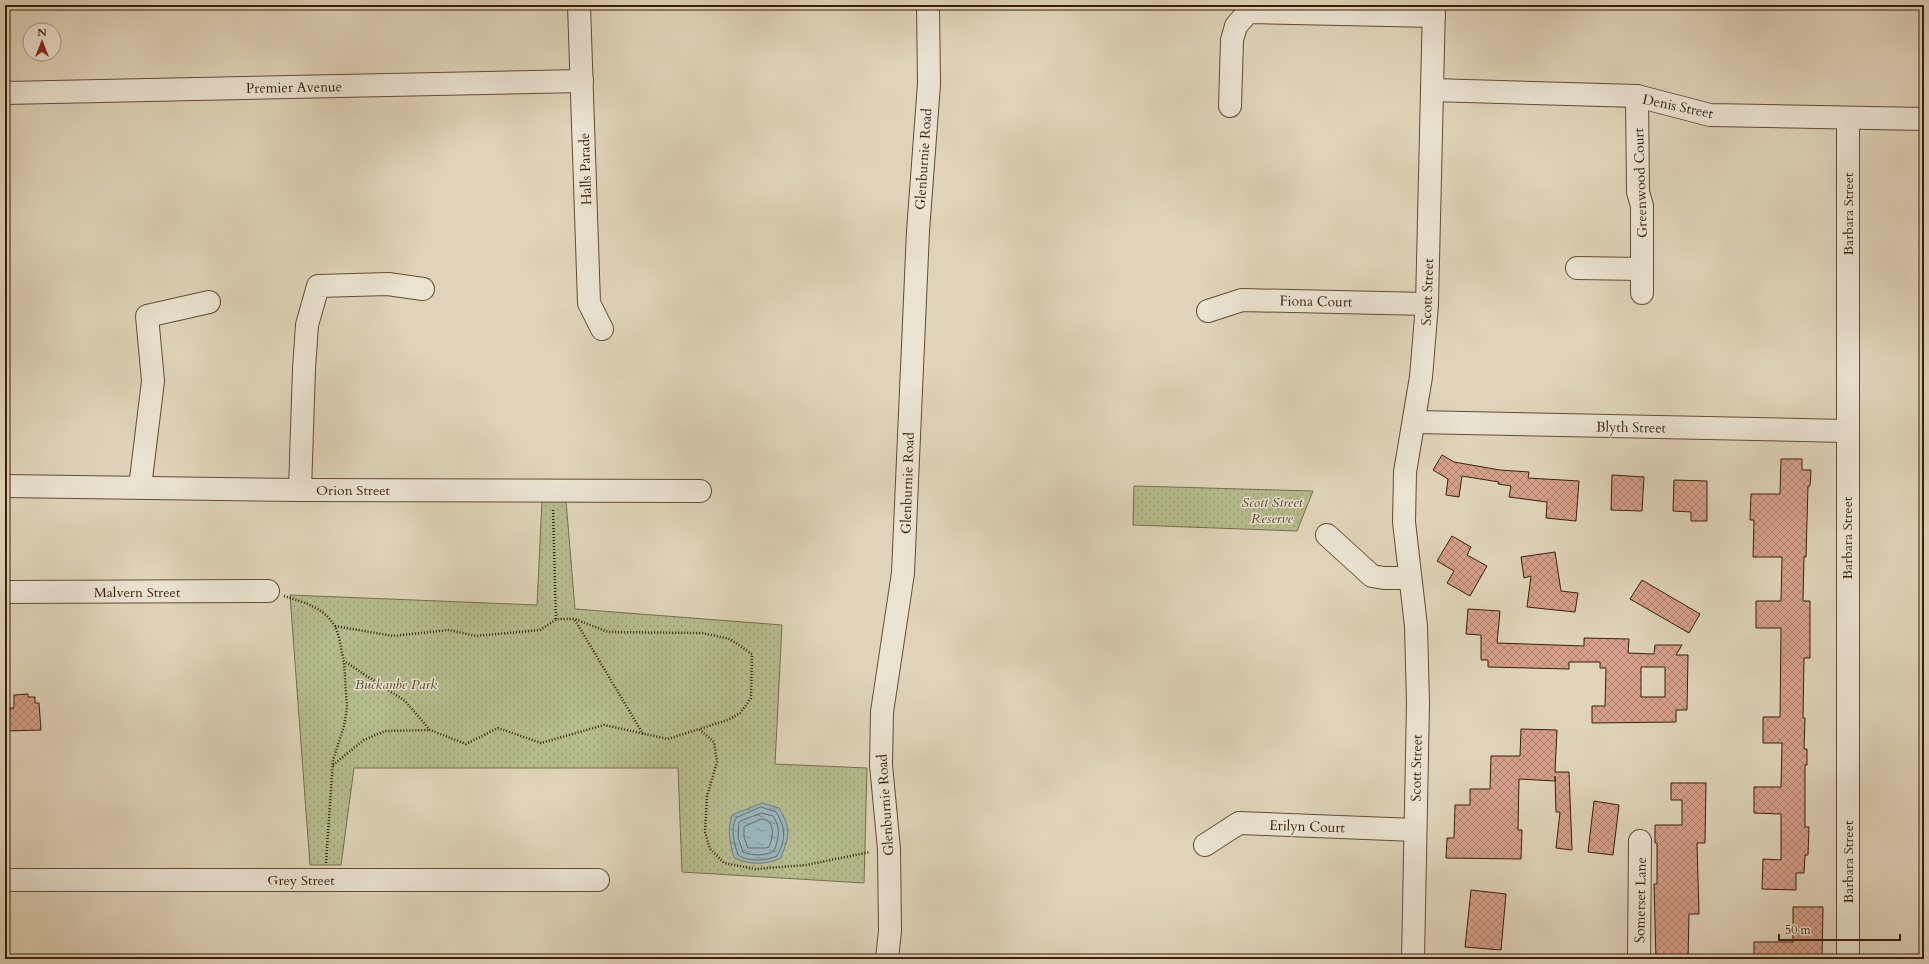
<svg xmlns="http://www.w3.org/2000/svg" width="1929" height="964" viewBox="0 0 1929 964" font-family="Cardo,serif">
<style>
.park{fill:url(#park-dots);stroke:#786e4a}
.water{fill:url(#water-ripples);stroke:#737973}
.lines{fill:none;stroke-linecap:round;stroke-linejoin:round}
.shore{stroke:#6a6a60;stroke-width:1}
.building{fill:url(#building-cross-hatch);stroke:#3a1f06;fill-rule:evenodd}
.minor-casing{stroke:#634c33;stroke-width:24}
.path{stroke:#3a1f06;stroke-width:2.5;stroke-dasharray:1 2;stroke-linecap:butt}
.minor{stroke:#eae3d2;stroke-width:22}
.labels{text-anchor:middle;stroke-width:3;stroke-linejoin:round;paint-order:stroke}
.street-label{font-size:14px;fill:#3a1f06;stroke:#eae3d2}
.park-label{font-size:14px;font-style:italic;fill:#594628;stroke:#eae3d2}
</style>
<defs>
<pattern id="park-dots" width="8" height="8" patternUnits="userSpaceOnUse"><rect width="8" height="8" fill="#b5bc8d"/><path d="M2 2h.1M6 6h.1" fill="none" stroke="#9ca178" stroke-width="1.8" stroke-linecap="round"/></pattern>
<pattern id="water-ripples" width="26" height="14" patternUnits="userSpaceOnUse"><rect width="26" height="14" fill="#99b5bb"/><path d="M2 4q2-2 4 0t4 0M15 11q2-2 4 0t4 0" fill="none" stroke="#7e9396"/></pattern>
<pattern id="building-cross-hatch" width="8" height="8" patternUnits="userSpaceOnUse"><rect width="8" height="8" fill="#d6a08a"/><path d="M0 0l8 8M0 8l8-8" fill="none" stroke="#af826f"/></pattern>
</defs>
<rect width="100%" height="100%" fill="#dfd4b9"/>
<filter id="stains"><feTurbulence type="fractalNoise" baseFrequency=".005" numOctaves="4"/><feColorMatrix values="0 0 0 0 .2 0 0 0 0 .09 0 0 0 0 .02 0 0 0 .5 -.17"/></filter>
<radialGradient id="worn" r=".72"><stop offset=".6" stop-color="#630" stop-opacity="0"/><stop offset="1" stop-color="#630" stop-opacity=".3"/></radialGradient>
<!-- park -->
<g class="park">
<path d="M1134 486 1313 491 1297 531 1133 525Z"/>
<path d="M542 501H566L575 609 782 625 775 764 867 768 864 883 682 872 678 768H354L341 865H310L290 595 537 605Z"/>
</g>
<!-- water -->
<path class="water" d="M762 803 779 808C792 830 789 835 781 858 765 865 750 865 734 858 730 843 727 831 732 815Z"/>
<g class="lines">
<!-- shore -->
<g class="shore">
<path d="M761 807 776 812C786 828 786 839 777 856 765 861 749 862 738 855 734 842 730 830 736 818Z"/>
<path d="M762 813 773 816C781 828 779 838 774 851 766 856 752 856 743 852L738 837 739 822Z"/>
<path d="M762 819 769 821C774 830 773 837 769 847L766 848H748L744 837V827Z"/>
</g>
</g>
<!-- building -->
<g class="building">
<path d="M1442 455 1454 462 1500 470 1529 472 1528 478 1579 481 1576 521 1546 518 1547 502 1509 497 1511 486 1498 484 1499 482 1462 476 1459 497 1446 495 1448 479 1433 470Z"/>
<path d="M1781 459H1802V470H1811L1810 486H1808L1806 557H1804L1803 601H1810V658H1804L1803 718H1805L1804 749H1807V765H1805V827H1809L1808 855H1805L1804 873H1796V890L1762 889 1763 859 1781 860V814L1754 813V787H1781L1782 743H1763V717H1780L1781 628H1756V601H1781L1782 557H1753L1754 520H1750L1751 494H1780Z"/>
<path d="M1612 475 1644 477 1642 511 1611 510Z"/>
<path d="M1674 480 1707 481V521H1691V512L1673 511Z"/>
<path d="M1452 536 1471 547 1467 555 1487 566 1470 596 1447 583 1454 571 1437 561Z"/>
<path d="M1555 552 1561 591 1578 593 1575 612 1527 607 1531 576 1524 578 1521 557Z"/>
<path d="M1642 580 1700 614 1689 633 1630 599Z"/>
<path d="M1468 609 1500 611 1497 643 1584 646V638L1629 639 1628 653 1654 654 1655 645H1682L1676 655H1688L1687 710H1676V722L1592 723V706H1605L1606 668H1600V662H1569V669L1488 667V660H1481V635L1466 634ZM1641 667H1665V697H1641Z"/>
<path d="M28 694V697H35V703H39L41 730 5 731V712H10V708H14V695Z"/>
<path d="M1521 729 1557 730 1555 772H1569L1572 850 1556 848 1560 812H1556L1555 776V781L1519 779 1518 830H1522L1521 859 1446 858 1447 838H1454L1455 805H1470V789H1490L1491 756H1520Z"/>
<path d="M1671 783H1706L1705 843H1697L1699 914H1689L1688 959H1656L1654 884H1657V843H1655V825H1682V800H1671Z"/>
<path d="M1594 801 1619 805 1613 855 1588 852Z"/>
<path d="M1471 890 1506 894 1501 950 1465 947Z"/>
<path d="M1793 907H1823L1822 959H1754V942H1793Z"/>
</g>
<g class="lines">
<defs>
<g id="minor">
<path d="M579 5 589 303 602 329"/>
<path d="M1432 90 1637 96 1710 115 1924 119"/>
<path d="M5 93 582 81"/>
<path d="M1637 96 1638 192 1642 206V293"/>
<path d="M1230 106 1232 40 1236 26 1248 12 1434 16"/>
<path d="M1848 118V959"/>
<path d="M1577 268 1641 269"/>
<path d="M1208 311 1242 300 1427 304"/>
<path d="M1415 422 1847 431"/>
<path d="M5 486 300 490 700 491"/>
<path d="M140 487 153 381 147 316 209 302"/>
<path d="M300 490 304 369 307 325 318 286 388 284 423 289"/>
<path d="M1327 535 1372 576 1384 578H1409"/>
<path d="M5 592 268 591"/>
<path d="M1205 845 1239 823 1415 830"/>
<path d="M5 880H598"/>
<path d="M887 959 890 931 889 849 881 765 882 712 903 573 918 231 929 84 928 5"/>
<path d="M1413 959 1418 703 1416 626 1404 522 1405 472 1421 377 1427 304 1434 5"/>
<path d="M1639 959 1640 841"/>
</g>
</defs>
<!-- minor casing -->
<use href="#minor" class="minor-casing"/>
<!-- path -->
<g class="path">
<path d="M553 510 556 620"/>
<path d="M284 596C303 602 323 607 334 625 340 634 341 651 344 661L405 701 430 730 466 744 498 728 541 743 604 725 668 739 699 729 714 742 717 762 707 796 705 832 710 849 724 863 755 869 806 865 870 852"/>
<path d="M575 620 643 734"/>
<path d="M335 626 393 636 449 630 476 636 540 630 557 619H575L608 632 702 633 730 639 752 654 751 698 740 713 728 720 699 729"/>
<path d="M333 765 364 740 385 731 430 730"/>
<path d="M326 863 333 760 344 726 347 708 344 662"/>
</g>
<!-- minor -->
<use href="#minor" class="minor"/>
</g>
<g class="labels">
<!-- street labels -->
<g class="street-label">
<text transform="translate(294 87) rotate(-1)" y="5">Premier Avenue</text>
<text transform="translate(1678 106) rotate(12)" y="5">Denis Street</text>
<text transform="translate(923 159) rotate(-86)" y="5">Glenburnie Road</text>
<text transform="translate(585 169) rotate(-92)" y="5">Halls Parade</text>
<text transform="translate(1640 183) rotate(-92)" y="5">Greenwood Court</text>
<text transform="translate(1848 214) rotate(-90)" y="5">Barbara Street</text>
<text transform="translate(1427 292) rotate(-88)" y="5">Scott Street</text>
<text transform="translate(1316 301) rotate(1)" y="5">Fiona Court</text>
<text transform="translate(1631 427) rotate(1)" y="5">Blyth Street</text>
<text transform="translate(907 483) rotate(-88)" y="5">Glenburnie Road</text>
<text x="353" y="495">Orion Street</text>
<text transform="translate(1847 538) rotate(-90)" y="5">Barbara Street</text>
<text x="137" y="597">Malvern Street</text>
<text transform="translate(1416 768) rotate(-89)" y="5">Scott Street</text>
<text transform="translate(885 805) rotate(-94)" y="5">Glenburnie Road</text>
<text transform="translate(1307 826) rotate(2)" y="5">Erilyn Court</text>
<text transform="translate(1848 862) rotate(-90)" y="5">Barbara Street</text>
<text x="301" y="885">Grey Street</text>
<text transform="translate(1640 900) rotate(-89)" y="5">Somerset Lane</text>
</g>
<!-- park labels -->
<g class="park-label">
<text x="1272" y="507">Scott Street<tspan x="1272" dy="16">Reserve</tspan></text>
<text x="396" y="689">Buckanbe Park</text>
</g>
</g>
<!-- margin -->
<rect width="1929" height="964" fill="none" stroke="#dfd4b9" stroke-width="20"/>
<rect x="6" y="6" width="1917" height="952" fill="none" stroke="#3a1f06" stroke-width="2"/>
<rect x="10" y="10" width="1909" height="944" fill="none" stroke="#3a1f06"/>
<!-- north arrow -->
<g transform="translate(42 42)"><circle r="19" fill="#eae3d2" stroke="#a49580"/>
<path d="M0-3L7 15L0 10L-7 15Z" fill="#8f2418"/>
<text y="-6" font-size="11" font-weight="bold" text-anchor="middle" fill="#3a1f06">N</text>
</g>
<!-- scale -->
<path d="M1779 934v6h121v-6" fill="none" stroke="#3a1f06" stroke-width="2"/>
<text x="1785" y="934" font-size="12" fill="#3a1f06" stroke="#eae3d2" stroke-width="3" paint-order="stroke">50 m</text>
<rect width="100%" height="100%" filter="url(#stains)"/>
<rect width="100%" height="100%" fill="url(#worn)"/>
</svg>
